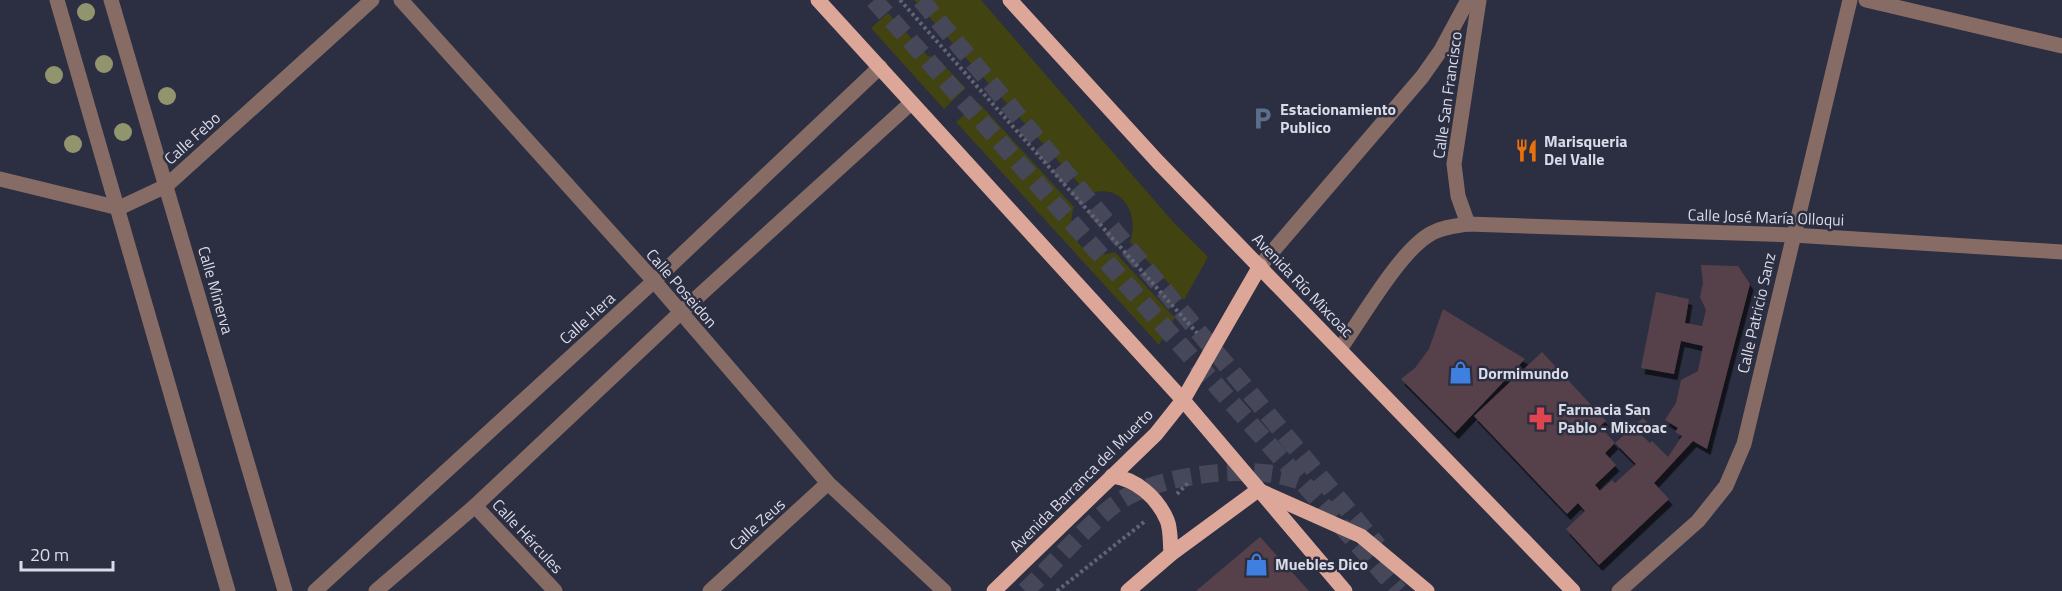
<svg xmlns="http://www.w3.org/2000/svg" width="2062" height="591" viewBox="0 0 2062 591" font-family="'Titillium Web',sans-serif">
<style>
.green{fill:#414311}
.building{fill:#57414a;filter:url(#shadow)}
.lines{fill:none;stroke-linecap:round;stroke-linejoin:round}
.highway-tunnel{stroke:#46485a;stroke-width:18;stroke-dasharray:18 9;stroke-linecap:butt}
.path{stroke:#626375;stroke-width:4;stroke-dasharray:3 3;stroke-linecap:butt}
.minor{stroke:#866c65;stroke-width:15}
.major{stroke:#dca699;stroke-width:15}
.tree{fill:#91956e}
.labels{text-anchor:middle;stroke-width:5;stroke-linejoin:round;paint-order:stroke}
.street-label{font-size:16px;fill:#dadbe8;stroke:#2c2e41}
.poi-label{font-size:16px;font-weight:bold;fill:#dadbe8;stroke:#2c2e41;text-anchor:start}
</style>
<defs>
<filter id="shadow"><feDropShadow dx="3.5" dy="6" stdDeviation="0" flood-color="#0009"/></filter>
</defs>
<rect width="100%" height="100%" fill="#2c2e41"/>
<!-- green -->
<g class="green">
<path d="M914 0H981L1174 223 1208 257 1184 300 1130 242C1140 212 1121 182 1088 194Z"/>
<path d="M888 13 928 56 936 57 966 88 944 109 871 28Z"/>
<path d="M978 102 1074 207C1064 235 1084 262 1115 252L1175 318 1159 345 956 122Z"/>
</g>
<!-- building -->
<g class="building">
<path d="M1701 265 1738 266 1750 284 1707 449 1693 441 1654 483 1669 499 1599 565 1566 529 1585 511 1578 503 1567 514 1474 416 1542 352 1606 421 1600 426 1615 443 1605 453 1616 465 1595 485 1600 491 1612 480 1615 483 1636 464 1615 443 1643 418 1647 422 1637 431 1650 443 1652 441 1668 457 1682 436 1675 432 1678 428 1665 420 1676 403 1681 380 1698 371 1703 346 1681 341 1674 374 1641 368 1656 292 1689 299 1685 323 1702 326 1706 310 1700 297 1703 283Z"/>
<path d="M1443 309 1525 359 1455 433 1401 379 1415 368 1429 349Z"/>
<path d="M1260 537 1309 591H1196Z"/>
</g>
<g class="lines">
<!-- highway-tunnel -->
<g class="highway-tunnel">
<path d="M874 0 1399 591"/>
<path d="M921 0 1378 546"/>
<path d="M1025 591C1055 563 1082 530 1114 505 1154 474 1254 462 1300 481"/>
</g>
<!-- path -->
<g class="path">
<path d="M900 0 1197 333"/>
<path d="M1177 494 1188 483"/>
<path d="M1057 591 1144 522"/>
</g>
<!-- minor -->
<g class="minor">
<path d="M57 0 228 591"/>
<path d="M111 0 285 591"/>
<path d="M401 0 654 281 828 483 944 591"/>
<path d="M1866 0 2062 46"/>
<path d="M0 179 119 208 166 186 372 0"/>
<path d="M1468 224 1458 196 1454 164 1479 0"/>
<path d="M1260 266 1422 77 1441 50 1468 0"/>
<path d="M1340 349C1362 318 1401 249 1432 233 1443 227 1455 226 1468 224L1793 235 2062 252"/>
<path d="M475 506 555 591"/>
<path d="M315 591 654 281 880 67"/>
<path d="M376 591 475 506 680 313 911 103"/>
<path d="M710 591 828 483"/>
<path d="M1619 591 1698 521 1726 486 1744 444 1850 0"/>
</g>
<!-- major -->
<g class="major">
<path d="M818 0 1183 400 1345 591"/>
<path d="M1010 0 1158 162 1573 591"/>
<path d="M1112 476C1136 479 1157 497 1167 520 1171 529 1170 543 1171 554"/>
<path d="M994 591 1156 434 1183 400 1260 266"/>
<path d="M1128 591 1171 554 1258 490 1361 536 1427 591"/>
</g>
</g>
<!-- trees -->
<g class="tree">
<circle cx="86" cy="12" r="9"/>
<circle cx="104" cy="64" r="9"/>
<circle cx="54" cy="75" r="9"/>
<circle cx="167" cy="96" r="9"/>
<circle cx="123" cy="132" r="9"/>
<circle cx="73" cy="144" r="9"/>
</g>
<!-- icons -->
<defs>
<symbol id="parking-bare" viewBox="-9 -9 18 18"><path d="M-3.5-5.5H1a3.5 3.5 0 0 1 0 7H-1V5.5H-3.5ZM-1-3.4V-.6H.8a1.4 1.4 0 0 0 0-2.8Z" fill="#5c6f8a" stroke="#2c2e41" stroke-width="2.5" paint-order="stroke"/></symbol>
<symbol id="restaurant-bare" viewBox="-9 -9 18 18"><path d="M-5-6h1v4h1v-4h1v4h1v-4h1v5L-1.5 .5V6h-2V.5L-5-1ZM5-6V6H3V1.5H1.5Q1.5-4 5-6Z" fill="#e8710a" stroke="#2c2e41" stroke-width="2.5" paint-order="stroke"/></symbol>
<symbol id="shop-bare" viewBox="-9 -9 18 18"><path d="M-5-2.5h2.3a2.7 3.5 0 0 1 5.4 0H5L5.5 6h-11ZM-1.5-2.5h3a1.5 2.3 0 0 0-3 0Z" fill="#3f7fe0" stroke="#2c2e41" stroke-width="2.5" paint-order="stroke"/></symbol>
<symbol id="pharmacy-bare" viewBox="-9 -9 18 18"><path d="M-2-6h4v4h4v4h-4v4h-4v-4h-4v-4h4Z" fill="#e0444e" stroke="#2c2e41" stroke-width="2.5" paint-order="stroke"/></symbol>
</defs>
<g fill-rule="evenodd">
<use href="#parking-bare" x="1246" y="102" width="33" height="33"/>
<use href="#restaurant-bare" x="1510" y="134" width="33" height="33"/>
<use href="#shop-bare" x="1444" y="356" width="33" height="33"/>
<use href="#pharmacy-bare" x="1524" y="402" width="33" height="33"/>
<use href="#shop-bare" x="1240" y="548" width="33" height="33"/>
</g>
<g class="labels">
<!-- street labels -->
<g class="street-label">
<text transform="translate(1447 95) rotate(-82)" y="6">Calle San Francisco</text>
<text transform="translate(192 138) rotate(-42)" y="6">Calle Febo</text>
<text transform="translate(1766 217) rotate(2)" y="6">Calle José María Olloqui</text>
<text transform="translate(1303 285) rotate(46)" y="6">Avenida Río Mixcoac</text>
<text transform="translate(682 288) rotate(49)" y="6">Calle Poseidon</text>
<text transform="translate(216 290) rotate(74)" y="6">Calle Minerva</text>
<text transform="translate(1756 313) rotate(-77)" y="6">Calle Patricio Sanz</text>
<text transform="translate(587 318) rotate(-42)" y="6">Calle Hera</text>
<text transform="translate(1081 480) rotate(-45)" y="6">Avenida Barranca del Muerto</text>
<text transform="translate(757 524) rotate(-42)" y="6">Calle Zeus</text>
<text transform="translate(528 536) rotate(47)" y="6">Calle Hércules</text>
</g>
<!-- poi labels -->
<g class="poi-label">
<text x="1280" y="115">Estacionamiento<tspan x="1280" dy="18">Publico</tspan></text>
<text x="1544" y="147">Marisqueria<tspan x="1544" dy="18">Del Valle</tspan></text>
<text x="1478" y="379">Dormimundo</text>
<text x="1558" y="415">Farmacia San<tspan x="1558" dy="18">Pablo - Mixcoac</tspan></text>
<text x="1275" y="570">Muebles Dico</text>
</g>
</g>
<!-- scale -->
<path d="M21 561v9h92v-9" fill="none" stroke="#dadbe8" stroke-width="3"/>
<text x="30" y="561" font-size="18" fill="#dadbe8" stroke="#2c2e41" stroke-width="4.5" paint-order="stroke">20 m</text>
</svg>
